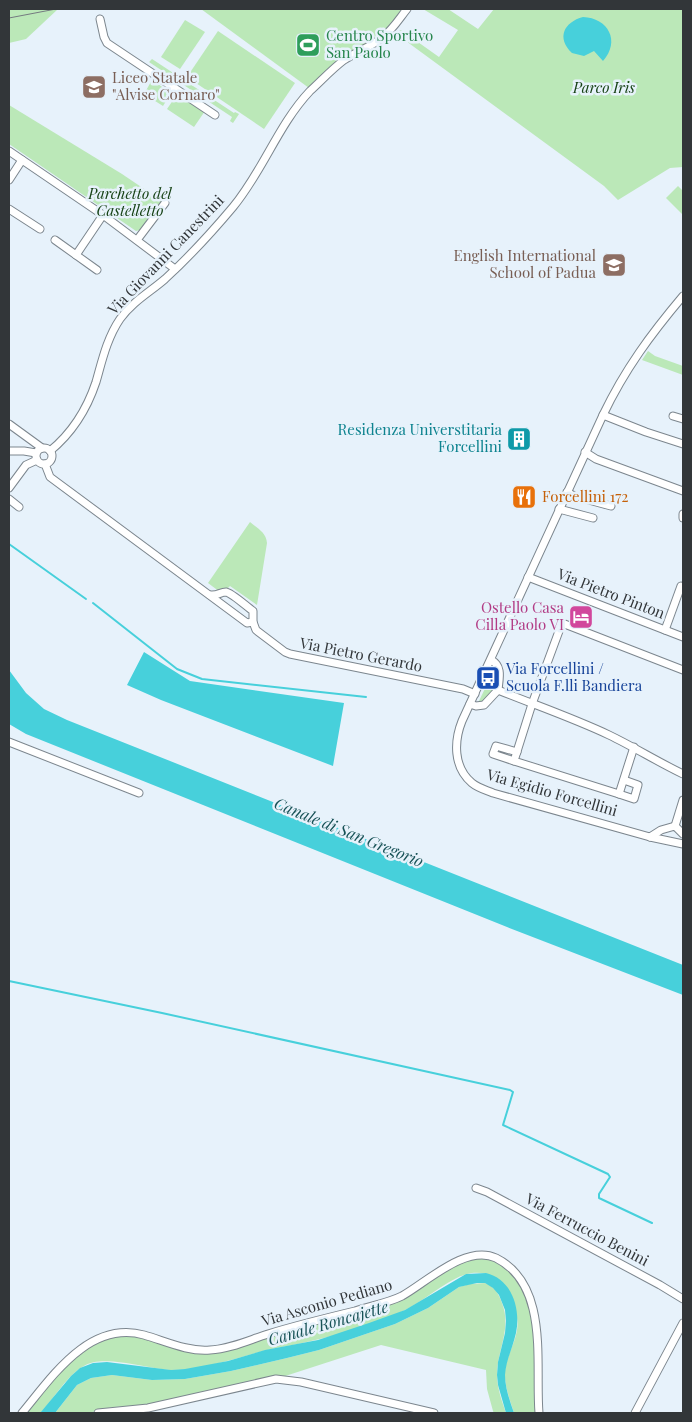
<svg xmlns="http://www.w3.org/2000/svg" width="692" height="1422" viewBox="0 0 692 1422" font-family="'Playfair Display',serif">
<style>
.green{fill:#bbe8b8}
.water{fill:#47d0db}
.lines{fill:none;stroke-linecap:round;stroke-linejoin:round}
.stream{stroke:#47d0db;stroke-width:2}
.minor-casing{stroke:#7c868e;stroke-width:9}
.minor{stroke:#fff;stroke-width:7}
.tram{stroke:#747a80;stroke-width:1}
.labels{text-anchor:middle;stroke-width:5;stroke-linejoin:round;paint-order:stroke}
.leisure-label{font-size:15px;fill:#27864d;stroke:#e7f2fb;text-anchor:start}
.education-label{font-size:15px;fill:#785e54;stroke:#e7f2fb;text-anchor:start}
.park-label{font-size:15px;font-style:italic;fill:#164215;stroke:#e7f2fb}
.street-label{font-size:15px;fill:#323639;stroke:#e7f2fb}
.culture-label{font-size:15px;fill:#0d838f;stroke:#e7f2fb;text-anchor:end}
.food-label{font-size:15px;fill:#c56008;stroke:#e7f2fb;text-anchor:start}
.hotel-label{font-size:15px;fill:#b23c85;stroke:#e7f2fb;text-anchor:end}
.transit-label{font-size:15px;fill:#164399;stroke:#e7f2fb;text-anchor:start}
.water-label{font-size:16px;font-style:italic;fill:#185257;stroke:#e7f2fb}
</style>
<rect width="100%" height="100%" fill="#e7f2fb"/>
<!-- green -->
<g class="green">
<path d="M9 9H58L26 39 9 43Z"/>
<path d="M201 9H404L379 37 309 88Z"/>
<path d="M423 9H448L478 29 494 9H683V167L670 168 618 200 604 186 395 33 401 30 439 57 458 30Z"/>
<path d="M185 20 205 32 180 69 161 57Z"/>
<path d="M218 31 295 83 264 129 187 77Z"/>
<path d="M152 59 234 113 235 112 239 114 233 123 230 121 232 117 149 62Z"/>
<path d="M152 80 171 93 163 106 144 94Z"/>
<path d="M178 93 205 111 194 127 167 109Z"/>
<path d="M9 105 122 174 162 201 140 230 136 231 9 144Z"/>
<path d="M678 186 683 191V215L666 198Z"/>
<path d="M648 351 655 356 683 366V375L642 360Z"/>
<path d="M250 522C258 529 266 532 267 543L257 605 230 586 227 589 220 592 208 583Z"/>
<path d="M495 668 497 670 496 690 482 704 478 703Z"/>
<path d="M474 1257 495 1259 516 1274 531 1300 536 1324 537 1413H514C509 1397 502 1380 506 1364 510 1349 520 1333 517 1318 515 1310 492 1282 486 1273 480 1273 473 1272 467 1274 448 1279 424 1301 405 1310 379 1323 339 1335 311 1341 295 1345 279 1347 263 1351 233 1359 201 1370 170 1370 147 1369 103 1354 84 1366 67 1375 54 1399 40 1413H25L61 1368 95 1341 130 1333 192 1351 207 1354 222 1351 291 1329 401 1298 454 1263Z"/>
<path d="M485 1283C494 1286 499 1294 502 1303 512 1329 497 1350 497 1375 497 1388 502 1401 506 1413H494L493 1411 487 1389 486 1370 381 1345 276 1379 148 1406 113 1407 88 1413H55L77 1385 91 1378 112 1375 152 1380 185 1379 231 1371 287 1358 319 1350 395 1324 428 1308 459 1287 470 1284Z"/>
</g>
<!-- water -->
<g class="water">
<path d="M583 17C608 18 621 41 603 61L594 51 584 56 572 53C556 38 564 22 583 17Z"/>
<path d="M144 652 190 681 344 703 333 766 161 700 127 685Z"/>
<path d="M9 670 26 693 44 709 67 720 683 965V995L507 927 26 734 9 724Z"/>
<path d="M486 1273C512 1279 521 1309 516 1333 513 1347 506 1360 505 1375 505 1388 510 1401 514 1413H506L498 1385 497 1375 498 1362 505 1333 506 1321 505 1310 499 1295 493 1288 485 1283H477L459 1287 428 1308 395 1324 319 1350 287 1358 231 1371 185 1379 152 1380 112 1375 91 1378 77 1385 55 1413H40L71 1376 80 1368 93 1363 107 1362 171 1370 185 1369 228 1361 265 1350 318 1340 369 1323 405 1310 466 1274Z"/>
</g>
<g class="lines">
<!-- stream -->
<g class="stream">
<path d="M9 544 86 599"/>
<path d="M93 603 177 669 202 679 366 697"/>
<path d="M9 981 162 1013 510 1090 513 1092 503 1125 608 1174 610 1177 599 1194V1198L652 1223"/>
</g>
<defs>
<g id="minor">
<path d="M100 19 104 37 107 43 215 115"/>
<path d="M9 151 103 215 175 269"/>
<path d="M9 180 22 160"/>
<path d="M9 209 40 229"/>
<path d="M55 240 97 270"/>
<path d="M137 240 165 203"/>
<path d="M76 255 103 215"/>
<path d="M683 296C651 334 625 369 603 415L462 721C454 741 453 767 472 783 478 788 486 790 493 793L650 837 683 844"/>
<path d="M603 415 646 432 683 444"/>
<path d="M673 416 683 419"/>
<path d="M9 424 42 448"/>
<circle cx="44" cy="456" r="8"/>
<path d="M9 451H24L36 453"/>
<path d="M50 451C72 433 87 409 96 382 102 361 107 338 120 319 132 302 150 292 165 279 189 257 212 232 233 207 263 171 278 125 310 91 321 81 332 69 344 60 356 52 371 47 383 37 393 29 399 19 407 9"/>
<path d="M585 452 596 459 683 491"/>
<path d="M45 464 50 477 247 623 253 622"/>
<path d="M9 488 26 465 37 460"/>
<path d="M567 492 574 496 611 506"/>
<path d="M9 499 19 507"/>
<path d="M559 509 593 518"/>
<path d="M683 514V518"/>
<path d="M528 577 683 637"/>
<path d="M210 595C218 596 220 592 226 592 232 593 247 607 253 611V622L256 630 285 652 290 654 463 689 475 694"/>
<path d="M665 630 681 586"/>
<path d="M498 690C535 705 573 718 609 735 634 747 658 762 683 774"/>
<path d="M470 704 476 706 484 705 498 690C499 679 503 666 491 660"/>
<path d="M9 742 139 793"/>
<path d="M634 747 619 794 514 761 532 704 562 623 683 670"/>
<path d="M514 761 493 754 496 746 517 752"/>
<path d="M619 794 634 799 638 785 624 780"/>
<path d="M675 826 683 800"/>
<path d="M650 837 661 830 675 826 683 834"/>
<path d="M476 1188 487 1192 660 1285 683 1299"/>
<path d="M22 1413C52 1377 89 1320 144 1335 165 1341 188 1352 210 1350 230 1349 249 1340 268 1334 297 1325 326 1318 355 1311 370 1306 388 1303 402 1296 427 1282 466 1244 496 1258 550 1285 535 1364 539 1413"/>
<path d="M98 1413 148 1408 276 1379 301 1382 434 1413"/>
<path d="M635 1413 683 1323"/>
</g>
</defs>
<!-- minor casing -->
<use href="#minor" class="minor-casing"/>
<!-- minor -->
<use href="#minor" class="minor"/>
<!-- tram -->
<path class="tram" d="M9 18 56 9"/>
</g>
<!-- icons -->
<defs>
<symbol id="stadium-square" viewBox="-11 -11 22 22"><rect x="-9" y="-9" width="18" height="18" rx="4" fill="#2e9e5b" stroke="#e7f2fb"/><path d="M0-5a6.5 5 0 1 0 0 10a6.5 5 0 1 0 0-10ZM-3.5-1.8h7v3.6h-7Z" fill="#fff"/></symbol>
<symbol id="school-square" viewBox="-11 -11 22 22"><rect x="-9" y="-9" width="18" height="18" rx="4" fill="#8d6e63" stroke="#e7f2fb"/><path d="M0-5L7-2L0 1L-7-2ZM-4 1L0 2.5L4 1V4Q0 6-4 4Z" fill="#fff"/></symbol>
<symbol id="building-square" viewBox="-11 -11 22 22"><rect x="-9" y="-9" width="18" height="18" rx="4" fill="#0f9aa8" stroke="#e7f2fb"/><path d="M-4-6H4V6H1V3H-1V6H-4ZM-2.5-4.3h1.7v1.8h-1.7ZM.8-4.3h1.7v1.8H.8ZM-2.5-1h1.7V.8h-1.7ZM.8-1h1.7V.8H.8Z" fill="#fff"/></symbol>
<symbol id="restaurant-square" viewBox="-11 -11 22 22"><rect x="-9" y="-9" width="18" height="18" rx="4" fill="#e8710a" stroke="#e7f2fb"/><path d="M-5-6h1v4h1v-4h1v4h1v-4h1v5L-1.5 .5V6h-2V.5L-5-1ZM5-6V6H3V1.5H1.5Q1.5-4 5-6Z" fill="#fff"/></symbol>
<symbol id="hotel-square" viewBox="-11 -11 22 22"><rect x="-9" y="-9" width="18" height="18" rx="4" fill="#d1479c" stroke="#e7f2fb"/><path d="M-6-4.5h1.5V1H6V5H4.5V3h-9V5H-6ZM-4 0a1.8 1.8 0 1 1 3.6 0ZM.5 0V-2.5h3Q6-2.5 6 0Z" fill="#fff"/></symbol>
<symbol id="bus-square" viewBox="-11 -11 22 22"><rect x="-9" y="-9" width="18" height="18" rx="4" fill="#1a4fb4" stroke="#e7f2fb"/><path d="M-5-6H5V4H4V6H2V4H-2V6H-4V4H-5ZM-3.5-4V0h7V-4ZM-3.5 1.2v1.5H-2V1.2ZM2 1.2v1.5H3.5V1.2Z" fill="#fff"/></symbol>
</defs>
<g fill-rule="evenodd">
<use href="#stadium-square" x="294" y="31" width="28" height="28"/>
<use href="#school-square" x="80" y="73" width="28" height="28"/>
<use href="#school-square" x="600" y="251" width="28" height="28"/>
<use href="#building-square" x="505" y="425" width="28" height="28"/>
<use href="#restaurant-square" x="510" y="483" width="28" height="28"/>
<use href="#hotel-square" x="567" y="603" width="28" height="28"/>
<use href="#bus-square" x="474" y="664" width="28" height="28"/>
</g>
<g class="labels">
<!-- leisure labels -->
<g class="leisure-label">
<text x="326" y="41">Centro Sportivo<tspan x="326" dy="17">San Paolo</tspan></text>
</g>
<!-- education labels -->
<g class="education-label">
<text x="112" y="83">Liceo Statale<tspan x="112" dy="17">"Alvise Cornaro"</tspan></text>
<text x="596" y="261" text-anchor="end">English International<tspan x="596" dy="17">School of Padua</tspan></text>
</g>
<!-- park labels -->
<g class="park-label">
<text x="604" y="93">Parco Iris</text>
<text x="130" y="199">Parchetto del<tspan x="130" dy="17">Castelletto</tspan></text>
</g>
<!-- street labels -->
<g class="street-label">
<text transform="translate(166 255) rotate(-46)" y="5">Via Giovanni Canestrini</text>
<text transform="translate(611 594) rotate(21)" y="5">Via Pietro Pinton</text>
<text transform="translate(361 655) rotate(11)" y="5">Via Pietro Gerardo</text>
<text transform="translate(552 793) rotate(16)" y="5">Via Egidio Forcellini</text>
<text transform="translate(587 1230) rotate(28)" y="5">Via Ferruccio Benini</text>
<text transform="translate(327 1303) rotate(-16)" y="5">Via Asconio Pediano</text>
</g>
<!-- culture labels -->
<g class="culture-label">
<text x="502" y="435">Residenza Universtitaria<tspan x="502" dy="17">Forcellini</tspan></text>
</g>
<!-- food labels -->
<g class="food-label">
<text x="542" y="502">Forcellini 172</text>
</g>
<!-- hotel labels -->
<g class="hotel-label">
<text x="564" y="613">Ostello Casa<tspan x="564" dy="17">Cilla Paolo VI</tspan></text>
</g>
<!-- transit labels -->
<g class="transit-label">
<text x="506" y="674">Via Forcellini /<tspan x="506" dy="17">Scuola F.lli Bandiera</tspan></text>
</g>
<!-- water labels -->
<g class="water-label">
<text transform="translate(349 832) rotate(22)" y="6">Canale di San Gregorio</text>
<text transform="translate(328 1323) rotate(-16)" y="6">Canale Roncajette</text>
</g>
</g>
<!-- border -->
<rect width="692" height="1422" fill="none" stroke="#323639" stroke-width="20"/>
</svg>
